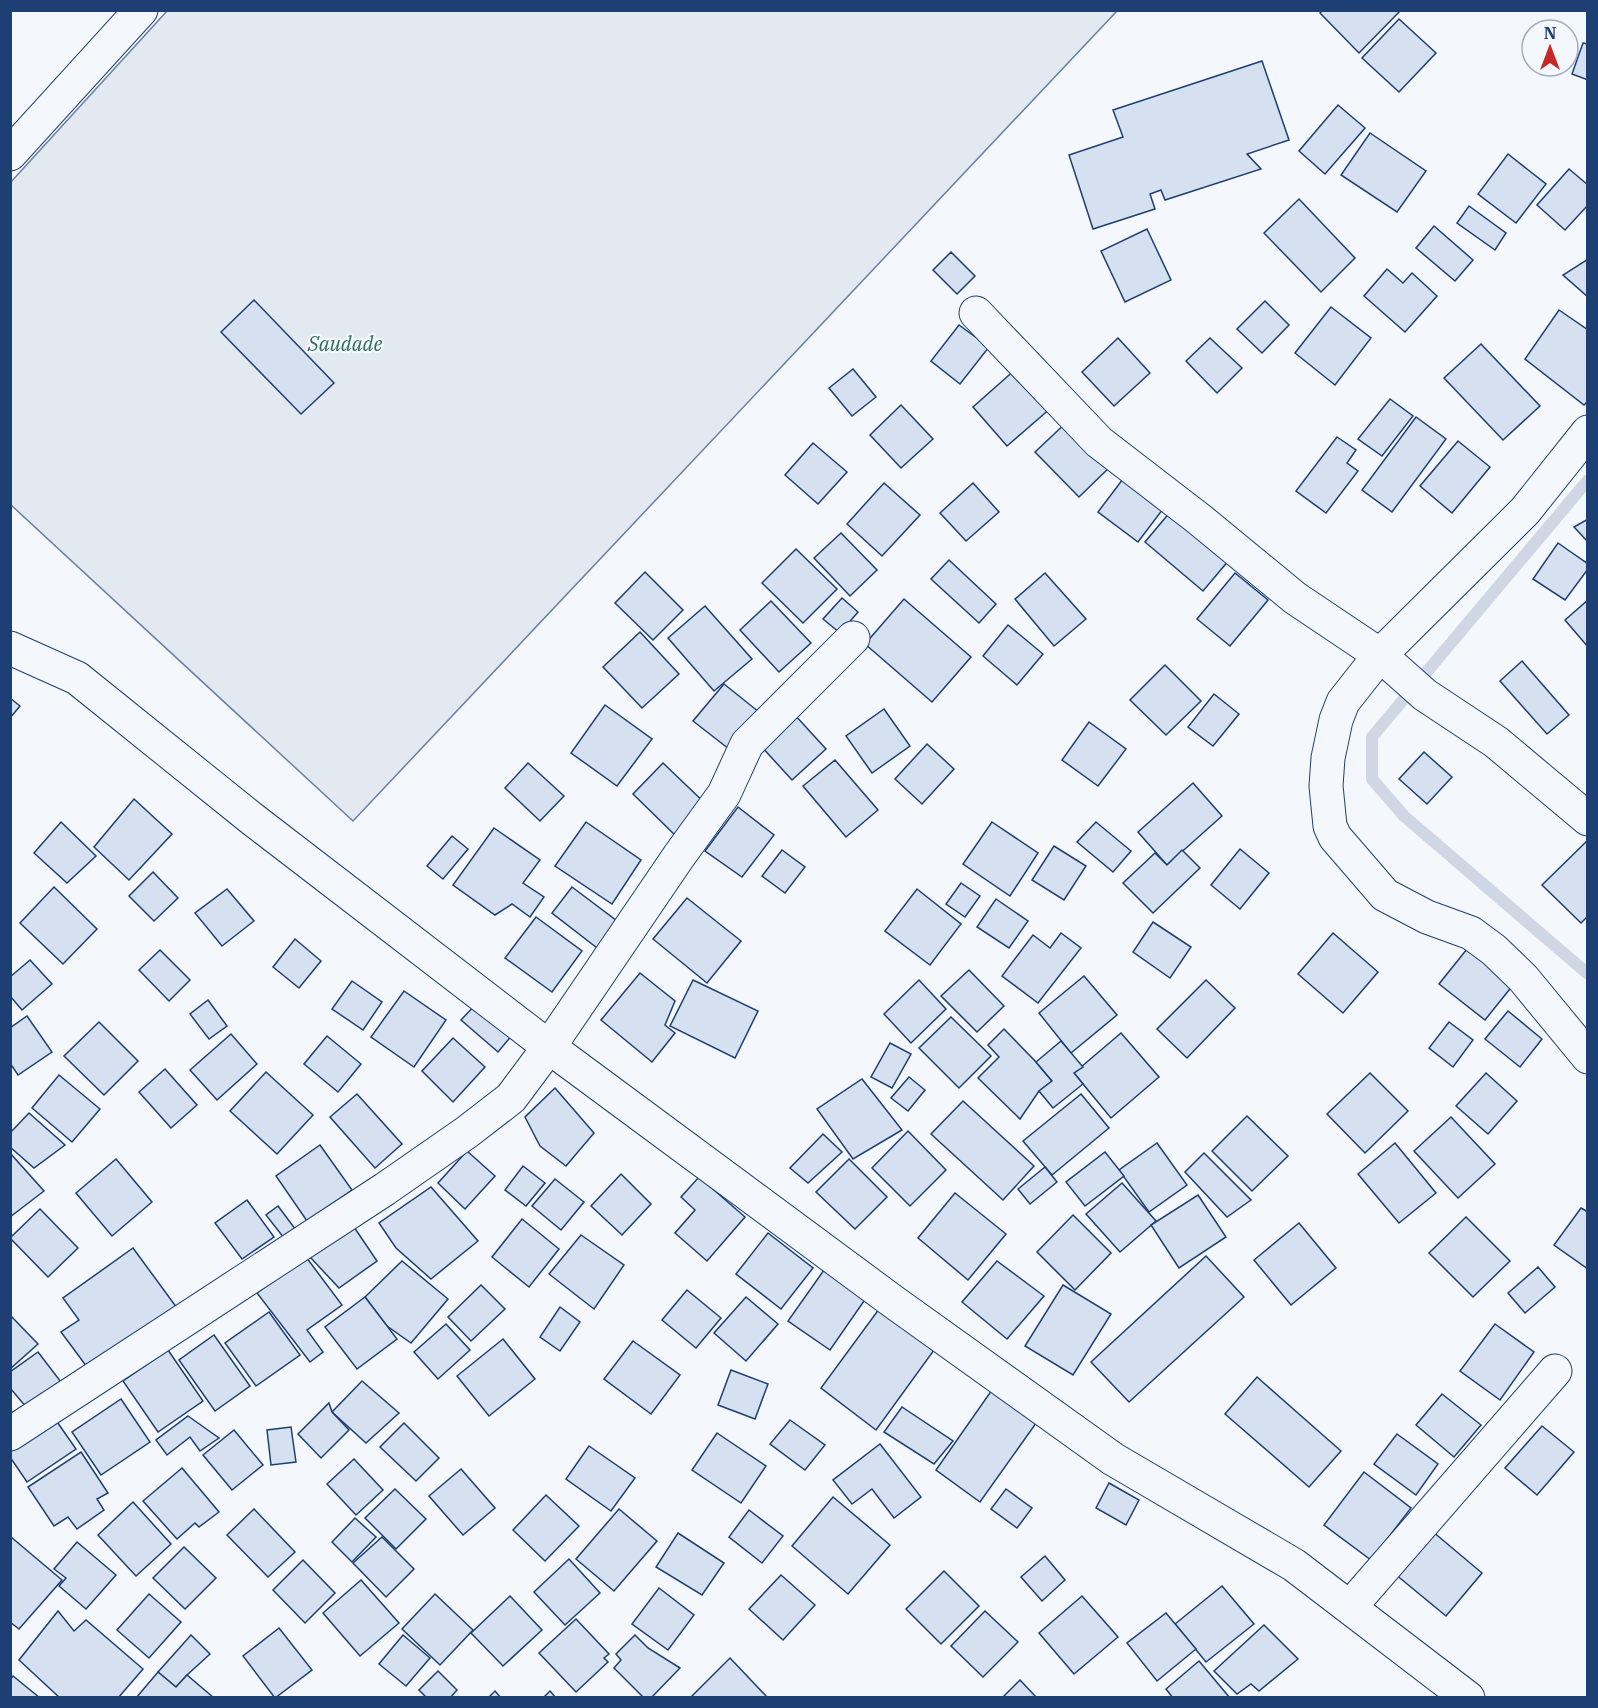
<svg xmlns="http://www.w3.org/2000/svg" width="1598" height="1708" viewBox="0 0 1598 1708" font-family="'IBM Plex Serif',serif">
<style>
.green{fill:#e3e9f0;stroke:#687fa3;stroke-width:1.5}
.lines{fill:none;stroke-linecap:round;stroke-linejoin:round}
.stream{stroke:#cfd7e4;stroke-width:12}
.building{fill:#d5e0f0;stroke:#1d3f73;stroke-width:1.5}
.minor-casing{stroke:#1d3f73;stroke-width:35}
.minor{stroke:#f4f7fb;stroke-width:33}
.labels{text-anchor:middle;stroke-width:4.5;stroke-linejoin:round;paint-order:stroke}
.park-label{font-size:20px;font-style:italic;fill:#2c6c60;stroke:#f4f7fb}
</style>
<rect width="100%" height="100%" fill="#f4f7fb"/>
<!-- green -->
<path class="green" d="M167 11H1117L353 821 11 505 10 183Z"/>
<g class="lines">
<!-- stream -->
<path class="stream" d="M1588 480 1372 737V779L1404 816 1588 974"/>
</g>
<!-- building -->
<g class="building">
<path d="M1323 10H1401L1359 53 1320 13Z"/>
<path d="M1399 19 1436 53 1399 92 1362 58Z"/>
<path d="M1583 43 1588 44V80L1572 74Z"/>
<path d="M1262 61 1289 140 1247 154 1261 169 1165 200 1161 190 1150 194 1155 209 1093 229 1069 155 1123 137 1113 110Z"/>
<path d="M1338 105 1365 128 1325 174 1299 151Z"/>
<path d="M1370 133 1426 171 1397 212 1341 175Z"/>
<path d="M1508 154 1546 184 1516 223 1478 194Z"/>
<path d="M1569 169 1588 185V205L1565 230 1537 205Z"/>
<path d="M1299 199 1355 258 1321 292 1264 233Z"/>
<path d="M1469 206 1506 233 1495 250 1457 223Z"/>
<path d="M1434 226 1473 260 1455 281 1416 248Z"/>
<path d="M1147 229 1171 280 1125 302 1101 251Z"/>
<path d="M951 252 975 276 957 294 933 270Z"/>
<path d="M1588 259V297L1563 275Z"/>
<path d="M1387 269 1403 283 1412 273 1437 296 1405 332 1364 296Z"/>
<path d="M254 300 334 383 301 414 221 332Z"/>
<path d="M1265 301 1289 325 1262 353 1237 329Z"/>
<path d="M1331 307 1371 338 1335 385 1295 353Z"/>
<path d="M1559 310 1588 330V401L1584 405 1525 359Z"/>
<path d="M959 325 989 347 960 384 931 361Z"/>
<path d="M1118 338 1150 373 1114 406 1082 372Z"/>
<path d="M1210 338 1242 368 1217 393 1186 361Z"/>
<path d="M1481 344 1540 406 1503 440 1444 378Z"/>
<path d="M1017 368 1052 407 1007 446 973 407Z"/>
<path d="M853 369 876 397 852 416 829 388Z"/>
<path d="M1390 399 1413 416 1382 456 1358 439Z"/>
<path d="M901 405 933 439 901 468 870 435Z"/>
<path d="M1416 417 1446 439 1392 512 1362 490Z"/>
<path d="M1069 420 1113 464 1079 497 1035 452Z"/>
<path d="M1337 437 1356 450 1347 463 1358 471 1326 513 1296 491Z"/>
<path d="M1458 441 1490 467 1452 513 1420 486Z"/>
<path d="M813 443 847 472 818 504 785 475Z"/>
<path d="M1129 471 1169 501 1138 542 1098 512Z"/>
<path d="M884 483 920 515 882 556 847 524Z"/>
<path d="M973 483 999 512 966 541 940 513Z"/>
<path d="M1176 505 1235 553 1203 591 1145 542Z"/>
<path d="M1588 519V542L1574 527Z"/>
<path d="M841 533 877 570 850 596 814 558Z"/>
<path d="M1558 543 1588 564V569L1565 600 1533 579Z"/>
<path d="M796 549 837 589 803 623 762 583Z"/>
<path d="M949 560 996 604 979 623 931 579Z"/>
<path d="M645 572 683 610 653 640 615 603Z"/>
<path d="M1045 573 1086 619 1054 646 1015 599Z"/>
<path d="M1235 573 1268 600 1230 646 1197 619Z"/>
<path d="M842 598 858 612 840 633 823 619Z"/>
<path d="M904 599 971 657 932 702 865 644Z"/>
<path d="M1588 600V647L1565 620Z"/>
<path d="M771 601 811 643 779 672 740 630Z"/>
<path d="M705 606 752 659 714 691 668 638Z"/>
<path d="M1008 625 1043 654 1017 685 983 656Z"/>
<path d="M640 632 679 674 642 708 603 667Z"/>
<path d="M1522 661 1569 715 1547 734 1500 681Z"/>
<path d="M1165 665 1201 701 1166 735 1130 700Z"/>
<path d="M724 684 759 712 729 749 693 721Z"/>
<path d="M1214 694 1239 714 1213 746 1188 727Z"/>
<path d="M10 698 20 706 10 718Z"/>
<path d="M605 705 652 739 617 786 571 753Z"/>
<path d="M884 709 910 746 872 773 846 736Z"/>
<path d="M794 714 826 749 792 780 760 745Z"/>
<path d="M1089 722 1126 749 1098 786 1062 760Z"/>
<path d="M927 744 954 769 922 804 895 779Z"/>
<path d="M1424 752 1452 777 1427 804 1399 779Z"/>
<path d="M835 760 878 810 846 837 803 786Z"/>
<path d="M528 763 564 796 540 821 505 788Z"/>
<path d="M663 763 710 808 679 839 633 794Z"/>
<path d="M1193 783 1222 816 1167 865 1138 832Z"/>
<path d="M134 799 172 834 129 880 94 847Z"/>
<path d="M738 807 774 835 742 877 705 851Z"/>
<path d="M61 822 96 856 67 883 34 853Z"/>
<path d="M586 822 641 860 612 904 555 866Z"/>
<path d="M992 822 1038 853 1010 896 963 864Z"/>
<path d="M1096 822 1131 851 1113 872 1077 842Z"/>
<path d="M494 828 540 860 523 883 544 897 530 917 512 904 495 915 453 885Z"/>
<path d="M452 836 468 849 443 879 427 866Z"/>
<path d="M1588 840V916L1581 923 1542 885Z"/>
<path d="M1054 846 1086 866 1064 900 1032 880Z"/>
<path d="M1240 849 1269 873 1240 909 1211 885Z"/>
<path d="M782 850 805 867 785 893 762 876Z"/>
<path d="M1182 850 1200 868 1153 913 1123 883 1155 853 1167 865Z"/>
<path d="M153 872 178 898 154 921 129 896Z"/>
<path d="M961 883 980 896 965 917 946 904Z"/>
<path d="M54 887 97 929 63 964 20 923Z"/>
<path d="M572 887 621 924 601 951 552 913Z"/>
<path d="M227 889 254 921 222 946 195 913Z"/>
<path d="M917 889 961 924 930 965 885 931Z"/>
<path d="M687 898 741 941 707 983 653 939Z"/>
<path d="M996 899 1028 921 1009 948 977 927Z"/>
<path d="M536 917 582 951 552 992 505 958Z"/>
<path d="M1153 922 1191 947 1170 978 1133 952Z"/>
<path d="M1061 933 1081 948 1038 1003 1002 976 1033 935 1050 948Z"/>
<path d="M1333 933 1378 972 1343 1013 1298 974Z"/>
<path d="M295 939 321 961 299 988 273 967Z"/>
<path d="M1471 944 1517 980 1485 1020 1439 984Z"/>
<path d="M160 950 190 980 169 1001 139 970Z"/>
<path d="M30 960 52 984 22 1010 10 996V977Z"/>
<path d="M969 970 1004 1006 977 1032 941 996Z"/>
<path d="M640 973 675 1001 665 1025 675 1033 652 1062 601 1020Z"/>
<path d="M1084 976 1117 1015 1071 1053 1039 1013Z"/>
<path d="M693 980 758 1011 735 1058 670 1026Z"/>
<path d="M919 980 946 1009 911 1043 884 1014Z"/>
<path d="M1206 980 1235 1008 1187 1058 1157 1029Z"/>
<path d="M352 981 382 1002 363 1030 332 1009Z"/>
<path d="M404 991 446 1020 414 1067 371 1037Z"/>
<path d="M208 1000 227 1026 209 1039 190 1014Z"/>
<path d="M477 1003 513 1034 498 1052 461 1020Z"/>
<path d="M1508 1011 1542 1039 1520 1067 1485 1039Z"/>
<path d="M27 1016 52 1052 18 1075 10 1063V1028Z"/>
<path d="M951 1017 991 1056 959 1088 919 1048Z"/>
<path d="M99 1022 138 1061 104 1095 64 1056Z"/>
<path d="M1449 1022 1473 1040 1453 1067 1429 1048Z"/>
<path d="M1004 1029 1036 1062 1052 1081 1039 1091 1020 1119 978 1078 999 1057 988 1045Z"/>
<path d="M1121 1033 1159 1077 1111 1118 1074 1073Z"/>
<path d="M231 1034 257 1064 217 1100 190 1070Z"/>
<path d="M327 1036 361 1064 338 1092 304 1064Z"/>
<path d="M453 1038 485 1067 453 1102 422 1071Z"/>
<path d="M1061 1041 1083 1067 1074 1073 1083 1084 1053 1108 1039 1091 1052 1081 1036 1062Z"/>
<path d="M890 1043 911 1054 892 1088 871 1077Z"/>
<path d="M165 1069 197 1105 171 1128 139 1092Z"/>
<path d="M266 1072 313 1115 277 1154 230 1111Z"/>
<path d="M1370 1073 1408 1111 1365 1153 1327 1114Z"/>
<path d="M1486 1073 1517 1101 1488 1134 1456 1106Z"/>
<path d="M59 1075 100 1109 72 1142 32 1108Z"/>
<path d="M909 1077 925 1090 908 1111 891 1098Z"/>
<path d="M862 1079 902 1130 853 1159 817 1109Z"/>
<path d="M555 1088 594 1133 566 1166 540 1146 525 1117Z"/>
<path d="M357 1094 402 1144 375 1168 330 1117Z"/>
<path d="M1081 1094 1109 1128 1052 1175 1023 1141Z"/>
<path d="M963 1101 1034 1166 1003 1200 931 1134Z"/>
<path d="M29 1113 65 1145 34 1168 10 1147V1133Z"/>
<path d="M1247 1116 1288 1156 1252 1191 1212 1151Z"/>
<path d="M1451 1117 1495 1164 1458 1198 1414 1151Z"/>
<path d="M908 1131 946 1170 910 1206 872 1168Z"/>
<path d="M823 1134 842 1152 808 1183 790 1168Z"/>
<path d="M1157 1143 1187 1185 1149 1212 1119 1170Z"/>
<path d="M1395 1143 1436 1193 1399 1223 1358 1174Z"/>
<path d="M320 1145 352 1190 307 1221 276 1176Z"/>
<path d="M467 1151 495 1176 465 1209 438 1183Z"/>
<path d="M1105 1152 1124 1176 1085 1206 1066 1182Z"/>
<path d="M10 1153 44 1191 10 1217Z"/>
<path d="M1204 1153 1251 1200 1227 1217 1185 1172Z"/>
<path d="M116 1159 152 1202 112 1236 76 1193Z"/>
<path d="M849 1159 887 1197 855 1229 816 1192Z"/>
<path d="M523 1166 545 1183 526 1206 505 1190Z"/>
<path d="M1045 1167 1057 1182 1030 1204 1018 1189Z"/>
<path d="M621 1174 651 1204 622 1235 591 1206Z"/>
<path d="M699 1177 745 1217 707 1261 675 1233 695 1210 681 1197Z"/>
<path d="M555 1179 584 1202 561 1230 532 1206Z"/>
<path d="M1122 1183 1156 1221 1120 1252 1086 1214Z"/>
<path d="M431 1187 478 1241 431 1279 396 1248 379 1223Z"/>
<path d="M955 1193 1006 1234 968 1280 918 1238Z"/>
<path d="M1198 1195 1226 1237 1179 1268 1151 1225Z"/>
<path d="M247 1200 274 1237 242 1259 215 1223Z"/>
<path d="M278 1206 296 1230 284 1238 266 1215Z"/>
<path d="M1581 1208 1588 1212V1269L1554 1245Z"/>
<path d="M40 1209 78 1248 48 1277 10 1238Z"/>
<path d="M1073 1215 1111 1253 1075 1290 1037 1252Z"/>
<path d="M1466 1217 1510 1261 1473 1297 1429 1253Z"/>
<path d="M522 1219 559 1249 529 1287 492 1257Z"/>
<path d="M1299 1223 1336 1268 1291 1305 1254 1260Z"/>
<path d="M354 1227 377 1261 339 1288 310 1257Z"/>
<path d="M768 1233 813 1268 781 1309 736 1274Z"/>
<path d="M581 1235 624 1265 594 1309 549 1274Z"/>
<path d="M133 1248 180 1312 87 1367 61 1332 79 1320 63 1298Z"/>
<path d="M1206 1256 1244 1297 1129 1402 1091 1362Z"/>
<path d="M306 1257 342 1305 307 1330 323 1352 310 1362 257 1293Z"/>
<path d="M402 1261 448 1299 411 1343 387 1326 365 1297Z"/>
<path d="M997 1261 1044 1296 1007 1339 962 1302Z"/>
<path d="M829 1263 871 1291 830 1350 788 1321Z"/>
<path d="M1538 1267 1555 1287 1525 1313 1508 1293Z"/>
<path d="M481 1285 505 1309 471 1341 448 1317Z"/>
<path d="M1063 1285 1111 1314 1073 1375 1025 1346Z"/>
<path d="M687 1290 721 1318 696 1348 662 1320Z"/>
<path d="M365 1297 397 1339 357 1369 325 1327Z"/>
<path d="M746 1297 778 1324 746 1361 714 1333Z"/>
<path d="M882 1305 937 1346 876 1430 821 1388Z"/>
<path d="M560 1307 580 1322 560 1351 540 1337Z"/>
<path d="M269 1312 300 1355 256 1386 225 1343Z"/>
<path d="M10 1315 38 1344 10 1369Z"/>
<path d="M446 1324 470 1350 438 1379 414 1352Z"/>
<path d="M1495 1324 1534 1352 1500 1400 1460 1371Z"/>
<path d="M214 1335 250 1386 215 1411 179 1360Z"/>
<path d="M503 1339 535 1379 489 1416 457 1376Z"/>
<path d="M633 1341 680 1375 651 1414 604 1379Z"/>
<path d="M168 1350 203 1401 158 1432 123 1381Z"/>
<path d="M38 1352 61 1382 27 1408 10 1388V1372Z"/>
<path d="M731 1370 768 1384 755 1419 718 1405Z"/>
<path d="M1257 1377 1341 1451 1309 1487 1225 1414Z"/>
<path d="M362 1381 399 1413 366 1443 332 1412Z"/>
<path d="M994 1387 1039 1419 980 1502 936 1470Z"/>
<path d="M1442 1394 1481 1425 1454 1457 1416 1425Z"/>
<path d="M121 1399 150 1442 101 1475 72 1432Z"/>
<path d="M329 1403 332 1412 349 1430 321 1458 298 1434Z"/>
<path d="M902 1407 953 1441 934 1464 884 1432Z"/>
<path d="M53 1416 76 1449 27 1482 10 1457V1445Z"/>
<path d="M188 1416 219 1438 200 1451 190 1437 167 1455 156 1440Z"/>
<path d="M790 1420 825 1445 805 1470 770 1444Z"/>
<path d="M404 1423 439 1458 416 1481 380 1447Z"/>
<path d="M1542 1426 1574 1452 1537 1495 1505 1468Z"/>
<path d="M291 1427 296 1462 271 1465 267 1430Z"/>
<path d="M234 1430 263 1465 232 1490 203 1455Z"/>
<path d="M717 1433 766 1466 741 1503 692 1470Z"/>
<path d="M1397 1434 1438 1464 1416 1495 1374 1464Z"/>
<path d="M880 1444 921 1497 894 1518 872 1489 852 1504 833 1480Z"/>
<path d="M589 1446 635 1478 611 1511 566 1479Z"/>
<path d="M81 1452 108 1493 97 1499 104 1510 77 1529 68 1517 54 1526 28 1487Z"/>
<path d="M354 1459 383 1490 356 1515 327 1484Z"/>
<path d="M182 1468 219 1512 199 1527 195 1523 177 1539 143 1501Z"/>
<path d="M461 1469 495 1508 463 1535 429 1496Z"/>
<path d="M1364 1472 1411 1508 1371 1560 1324 1525Z"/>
<path d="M1109 1483 1139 1500 1126 1525 1096 1508Z"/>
<path d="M395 1489 426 1519 396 1549 365 1518Z"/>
<path d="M1006 1489 1032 1508 1017 1528 991 1509Z"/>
<path d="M546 1495 579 1526 545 1561 513 1530Z"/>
<path d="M833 1497 890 1545 848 1594 792 1546Z"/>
<path d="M133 1502 171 1544 136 1576 98 1535Z"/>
<path d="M254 1509 295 1552 268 1577 227 1535Z"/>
<path d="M619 1509 657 1541 614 1591 576 1559Z"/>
<path d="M749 1510 783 1536 762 1563 729 1537Z"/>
<path d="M355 1518 376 1537 352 1562 332 1542Z"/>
<path d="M1432 1531 1482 1573 1446 1616 1395 1574Z"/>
<path d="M678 1533 724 1563 702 1595 656 1567Z"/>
<path d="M11 1537 62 1580 19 1629 10 1622Z"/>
<path d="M382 1537 414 1569 386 1597 353 1563Z"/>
<path d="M77 1542 116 1575 86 1609 59 1586 66 1578 54 1569Z"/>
<path d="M184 1547 216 1578 185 1609 153 1578Z"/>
<path d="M1045 1556 1065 1580 1042 1601 1021 1577Z"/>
<path d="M569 1559 600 1593 565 1625 534 1592Z"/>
<path d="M303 1560 335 1593 305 1623 273 1590Z"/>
<path d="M944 1571 979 1606 941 1644 906 1609Z"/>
<path d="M781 1575 815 1605 783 1640 749 1609Z"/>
<path d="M361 1580 399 1623 360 1656 323 1613Z"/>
<path d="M1222 1586 1254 1624 1206 1662 1175 1624Z"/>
<path d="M659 1588 694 1615 668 1650 632 1624Z"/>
<path d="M149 1594 181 1622 149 1658 117 1630Z"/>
<path d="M435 1594 473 1630 440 1665 402 1629Z"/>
<path d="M510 1596 542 1630 503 1666 471 1633Z"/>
<path d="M1082 1596 1118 1637 1074 1674 1039 1633Z"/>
<path d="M58 1611 74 1631 86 1620 143 1669 118 1698H60L19 1660Z"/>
<path d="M985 1611 1018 1642 983 1677 951 1646Z"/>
<path d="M1166 1613 1196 1649 1157 1681 1127 1643Z"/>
<path d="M576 1619 609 1654 604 1658 608 1662 576 1692 539 1653Z"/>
<path d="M1264 1625 1298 1659 1259 1691 1251 1684 1237 1694 1214 1671Z"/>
<path d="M279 1628 312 1670 275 1698 243 1656Z"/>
<path d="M191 1635 210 1654 187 1675 176 1687 158 1672Z"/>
<path d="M403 1635 430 1658 406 1686 379 1664Z"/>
<path d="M635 1635 648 1648 680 1668 651 1698H644L614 1668 621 1660 616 1654Z"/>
<path d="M730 1658 768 1698H690Z"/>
<path d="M1199 1661 1230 1698H1173L1166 1689Z"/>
<path d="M438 1671 457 1690 450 1698H427L419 1690Z"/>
<path d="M158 1672 176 1687 187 1675 214 1698H136Z"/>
<path d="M13 1676 40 1698H10V1680Z"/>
<path d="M1020 1680 1037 1698H1002Z"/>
<path d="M495 1691 501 1698H488Z"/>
<path d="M550 1691 556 1698H543Z"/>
</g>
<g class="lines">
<defs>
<g id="minor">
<path d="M10 154 141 10"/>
<path d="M976 313 1099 442 1199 519 1295 598 1380 655 1425 695 1496 742 1588 819"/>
<path d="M1588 432 1525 511 1380 655 1343 702 1336 720 1328 758 1326 786 1330 826 1335 837 1385 895 1427 917 1471 933 1494 950 1523 978 1588 1057"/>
<path d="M10 648 77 678 251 818 549 1047 891 1300 1113 1459 1294 1565 1468 1698"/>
<path d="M10 1434 385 1189 467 1132 511 1098 549 1047 679 856 724 794 747 744 853 638"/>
<path d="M1350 1607 1555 1371"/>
</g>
</defs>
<!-- minor casing -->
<use href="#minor" class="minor-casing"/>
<!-- minor -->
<use href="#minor" class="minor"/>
</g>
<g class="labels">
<!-- park labels -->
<g class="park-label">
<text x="345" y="351">Saudade</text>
</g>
</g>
<!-- border -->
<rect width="1598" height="1708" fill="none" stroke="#1d3f73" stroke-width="24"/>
<!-- north arrow -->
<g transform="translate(1550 48)"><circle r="28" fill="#f4f7fb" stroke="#9eadc5" stroke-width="1.5"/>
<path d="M0-4.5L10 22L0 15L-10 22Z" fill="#c62828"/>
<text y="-9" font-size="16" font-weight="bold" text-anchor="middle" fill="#1d3f73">N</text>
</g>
</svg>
